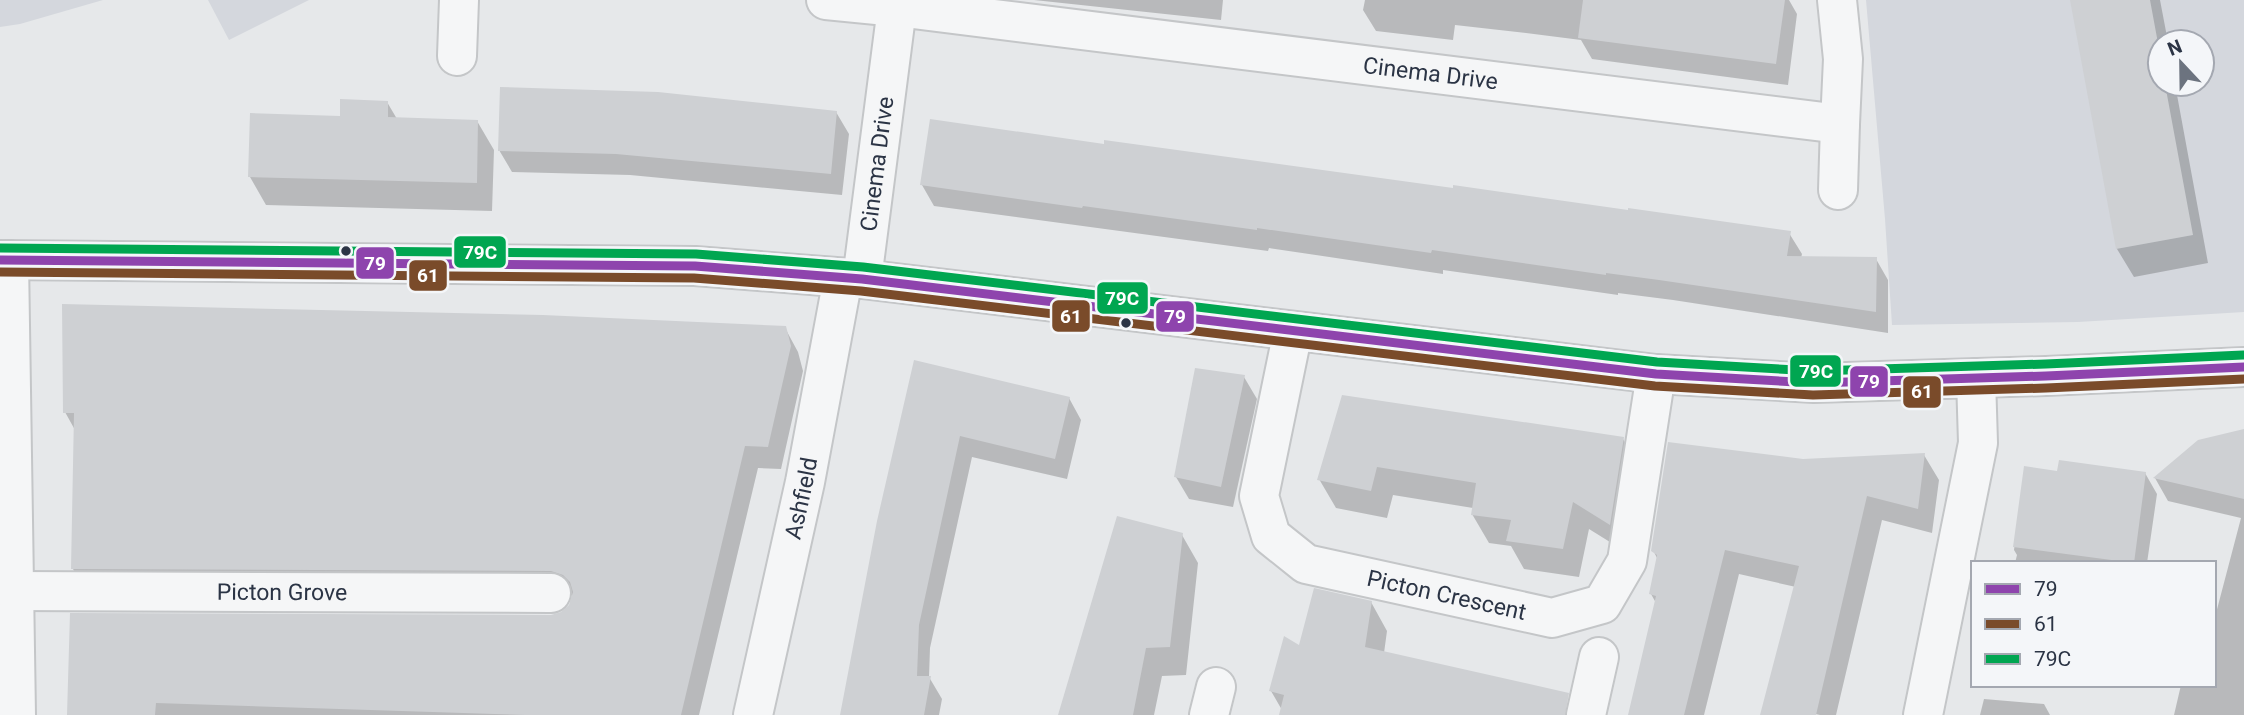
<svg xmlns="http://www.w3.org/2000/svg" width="2244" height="715" viewBox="0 0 2244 715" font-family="Roboto,sans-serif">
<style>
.built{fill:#d4d7dd;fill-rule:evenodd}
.shadow{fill:#0003}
.building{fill:#ced0d3}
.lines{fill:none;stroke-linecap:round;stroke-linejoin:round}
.street-casing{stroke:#c4c6c8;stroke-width:42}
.secondary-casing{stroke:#c4c6c8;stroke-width:42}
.street{stroke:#f5f6f7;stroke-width:38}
.secondary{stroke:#f8f8f8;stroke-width:38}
.bus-1-casing{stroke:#f4f6f9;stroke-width:14}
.bus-2-casing{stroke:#f4f6f9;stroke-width:14}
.bus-3-casing{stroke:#f4f6f9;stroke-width:14}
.bus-1{stroke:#8e44ad;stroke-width:9}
.bus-2{stroke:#7a4b2a;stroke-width:9}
.bus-3{stroke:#00a651;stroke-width:9}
.bus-dot{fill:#2b3445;stroke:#f4f6f9;stroke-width:2.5}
.labels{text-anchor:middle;stroke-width:6;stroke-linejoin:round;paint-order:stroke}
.street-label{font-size:23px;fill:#2b3445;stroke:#f4f6f9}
.line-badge{stroke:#f4f6f9;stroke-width:2.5}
.badge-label{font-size:19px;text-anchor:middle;font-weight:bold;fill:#fff}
</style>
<rect width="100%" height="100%" fill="#e6e8ea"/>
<!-- built -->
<g class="built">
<path d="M0 0H103L20 24 0 27Z"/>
<path d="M208 0H309L229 40Z"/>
<path d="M1866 0H2244V312L2078 322 1892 325 1885 219ZM2160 42H2202V84H2160Z"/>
</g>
<!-- shadow -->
<g class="shadow">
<path d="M1034 0H1223L1221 20Z"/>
<path d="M1365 0H1789L1797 14 1788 85 1592 59 1581 40 1526 33 1455 25 1453 40 1376 31 1363 10Z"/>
<path d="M2071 0H2160L2168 42H2160V84H2175L2208 263 2134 277 2117 249Z"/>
<path d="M387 102 397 119 477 121 494 150 492 211 266 205 250 177 342 118Z"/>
<path d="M836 112 849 134 842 195 630 175 512 172 499 150Z"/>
<path d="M1105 146 1789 233 1802 254 1801 258 1876 259 1888 280V333L1673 300 1618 293V295L1443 270V274L1269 248 1268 251 934 206 922 185Z"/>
<path d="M785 328 798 352 803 371 781 469 758 468 699 715H69L562 614 571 606 574 596 566 594 86 592 73 569 75 430 65 412Z"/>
<path d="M916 362 1069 398 1081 420 1067 479 972 457 930 648 929 677 942 699 939 715H842Z"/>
<path d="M1244 377 1257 399 1233 507 1189 499 1176 477Z"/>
<path d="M1343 397 1623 439 1639 467 1626 552 1589 529 1579 577 1524 569 1511 546 1489 543 1472 514 1473 508 1393 495 1387 518 1336 508 1319 479Z"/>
<path d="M2244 433V715H2174L2181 685H2214L2215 617 2241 518 2168 501 2155 478Z"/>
<path d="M1924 455 1939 480 1932 533 1882 520 1836 715H1820L1785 707 1796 587 1739 574 1704 715H1630L1656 603 1651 594 1658 560 1653 550 1803 461Z"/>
<path d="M2025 468 2059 473H2145L2157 494 2147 563H2015L2017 555 2014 550Z"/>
<path d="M1182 535 1198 563 1186 675 1162 676 1154 715H1060Z"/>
<path d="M1371 602 1387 631 1384 653 1561 715H1281L1282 710 1271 691 1300 647Z"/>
<path d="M1984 699 2044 704 2050 715H1980Z"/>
</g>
<!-- building -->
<g class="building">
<path d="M1583 0H1785L1776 64 1578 38Z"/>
<path d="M2070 0H2150L2160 54V84H2165L2193 235 2116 249Z"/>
<path d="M500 87 658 92 837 111 831 174 616 154 498 151Z"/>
<path d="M340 99 388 101V117L478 120 477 183 248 177 250 113 340 116Z"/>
<path d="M930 119 1104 144V140L1453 188V185L1628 210V208L1791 231 1787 256 1877 257 1876 312 1659 280 1606 273V275L1432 250 1431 253 1257 228V230L1083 206 1082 208 920 185Z"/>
<path d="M62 304 543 315 786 326 791 346 768 447 745 446 681 715H525L156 703 155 715H67L70 613 551 615 561 612 569 605 573 592 570 582 563 575 551 571 71 569 74 413H63Z"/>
<path d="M914 360 1070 397 1055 459 960 436 919 625 917 676H931L924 715H840L877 521Z"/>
<path d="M1195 368 1245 375 1221 487 1174 477Z"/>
<path d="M1342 395 1624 437 1610 525 1573 502 1563 549 1506 541 1511 520 1471 515 1476 483 1377 467 1371 491 1317 480Z"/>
<path d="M2244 429V499L2153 478 2198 440Z"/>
<path d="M1668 442 1803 459 1925 453 1918 509 1867 496 1816 715H1760L1799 566 1725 550 1684 715H1628L1656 596 1649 594 1657 555 1651 551Z"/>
<path d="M2059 460 2146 472 2134 563 2013 547 2024 466 2057 471Z"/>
<path d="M1117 516 1183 533 1170 647 1146 648 1133 715H1058Z"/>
<path d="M1314 588 1372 601 1365 647 1569 693 1565 715H1279L1284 695 1269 691 1284 636 1299 645Z"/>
</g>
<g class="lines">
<defs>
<g id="street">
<path id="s1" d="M826 0 897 7 1840 124 1843 59 1837 0"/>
<path d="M457 56 459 0"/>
<path d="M1838 190 1840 124"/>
<path d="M9 260 16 715"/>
<path id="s2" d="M862 279 898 0"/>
<path id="s3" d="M1293 331 1259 496 1271 536 1306 564 1552 618 1602 604 1627 561 1656 374"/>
<path id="s4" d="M14 591 551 593"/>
<path id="s5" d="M753 715 805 482 843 278"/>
<path d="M1209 715 1216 687"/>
<path d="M1586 715 1599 657"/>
<path d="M1923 715 1978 443 1976 378"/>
</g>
<path id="secondary" d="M0 260 695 266 862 279 1656 374 1814 383 2046 376 2244 367"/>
</defs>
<!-- street casing -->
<use href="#street" class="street-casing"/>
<!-- secondary casing -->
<use href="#secondary" class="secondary-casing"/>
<!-- street -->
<use href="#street" class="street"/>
<!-- secondary -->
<use href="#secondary" class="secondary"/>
<defs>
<path id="bus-1" d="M0 260 695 266 862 279 1656 374 1814 383 2046 376 2244 367"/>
<path id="bus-2" d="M0 272 694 278 861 291 1655 386 1813 395 2046 388 2244 379"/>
<path id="bus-3" d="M0 248 696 254 863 267 1657 362 1814 371 2046 364 2243 355"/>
</defs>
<!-- bus-1 casing -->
<use href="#bus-1" class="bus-1-casing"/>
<!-- bus-2 casing -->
<use href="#bus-2" class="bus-2-casing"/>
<!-- bus-3 casing -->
<use href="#bus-3" class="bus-3-casing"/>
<!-- bus-1 -->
<use href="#bus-1" class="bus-1"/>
<!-- bus-2 -->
<use href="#bus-2" class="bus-2"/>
<!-- bus-3 -->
<use href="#bus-3" class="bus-3"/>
</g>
<!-- markers -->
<g class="bus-dot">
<circle cx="346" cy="251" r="6"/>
<circle cx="1126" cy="323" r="6"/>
</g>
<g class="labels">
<!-- street labels -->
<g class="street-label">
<text dy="8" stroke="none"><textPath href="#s1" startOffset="609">Cinema Drive</textPath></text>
<text dy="8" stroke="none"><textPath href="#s2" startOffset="116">Cinema Drive</textPath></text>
<text dy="8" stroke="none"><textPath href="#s5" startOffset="222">Ashfield</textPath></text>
<text dy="8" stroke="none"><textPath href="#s4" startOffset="268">Picton Grove</textPath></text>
<text dy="8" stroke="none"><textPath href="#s3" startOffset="399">Picton Crescent</textPath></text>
</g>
</g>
<g class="line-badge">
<rect x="453" y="235" width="54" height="34" rx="7" fill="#00a651"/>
<rect x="355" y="246" width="40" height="34" rx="7" fill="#8e44ad"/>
<rect x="408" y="259" width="40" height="33" rx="7" fill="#7a4b2a"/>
<rect x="1096" y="281" width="53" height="34" rx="7" fill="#00a651"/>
<rect x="1051" y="299" width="40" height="34" rx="7" fill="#7a4b2a"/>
<rect x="1155" y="300" width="40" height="33" rx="7" fill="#8e44ad"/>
<rect x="1789" y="354" width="53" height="34" rx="7" fill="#00a651"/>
<rect x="1849" y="365" width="40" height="33" rx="7" fill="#8e44ad"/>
<rect x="1902" y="375" width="40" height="34" rx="7" fill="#7a4b2a"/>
</g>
<g class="badge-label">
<text x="480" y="259">79C</text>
<text x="375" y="270">79</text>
<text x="428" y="282">61</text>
<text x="1122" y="305">79C</text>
<text x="1071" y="323">61</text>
<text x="1175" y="323">79</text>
<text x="1816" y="378">79C</text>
<text x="1869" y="388">79</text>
<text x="1922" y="398">61</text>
</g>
<!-- legend -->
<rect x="1971" y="561" width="245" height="126" fill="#f4f6f9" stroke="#a4a8b1" stroke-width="2"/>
<rect x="1985" y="584" width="35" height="10" fill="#8e44ad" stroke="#a4a8b1" stroke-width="2"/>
<text x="2034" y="596" font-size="21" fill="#2b3445">79</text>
<rect x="1985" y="619" width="35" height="10" fill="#7a4b2a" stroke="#a4a8b1" stroke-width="2"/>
<text x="2034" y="631" font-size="21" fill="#2b3445">61</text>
<rect x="1985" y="654" width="35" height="10" fill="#00a651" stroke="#a4a8b1" stroke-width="2"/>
<text x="2034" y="666" font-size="21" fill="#2b3445">79C</text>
<!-- north arrow -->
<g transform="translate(2181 63) rotate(338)"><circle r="33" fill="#f4f6f9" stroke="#a4a8b1" stroke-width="2"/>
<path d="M0-5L12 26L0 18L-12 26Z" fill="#6c737f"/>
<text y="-10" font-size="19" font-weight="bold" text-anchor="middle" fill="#2b3445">N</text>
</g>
</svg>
